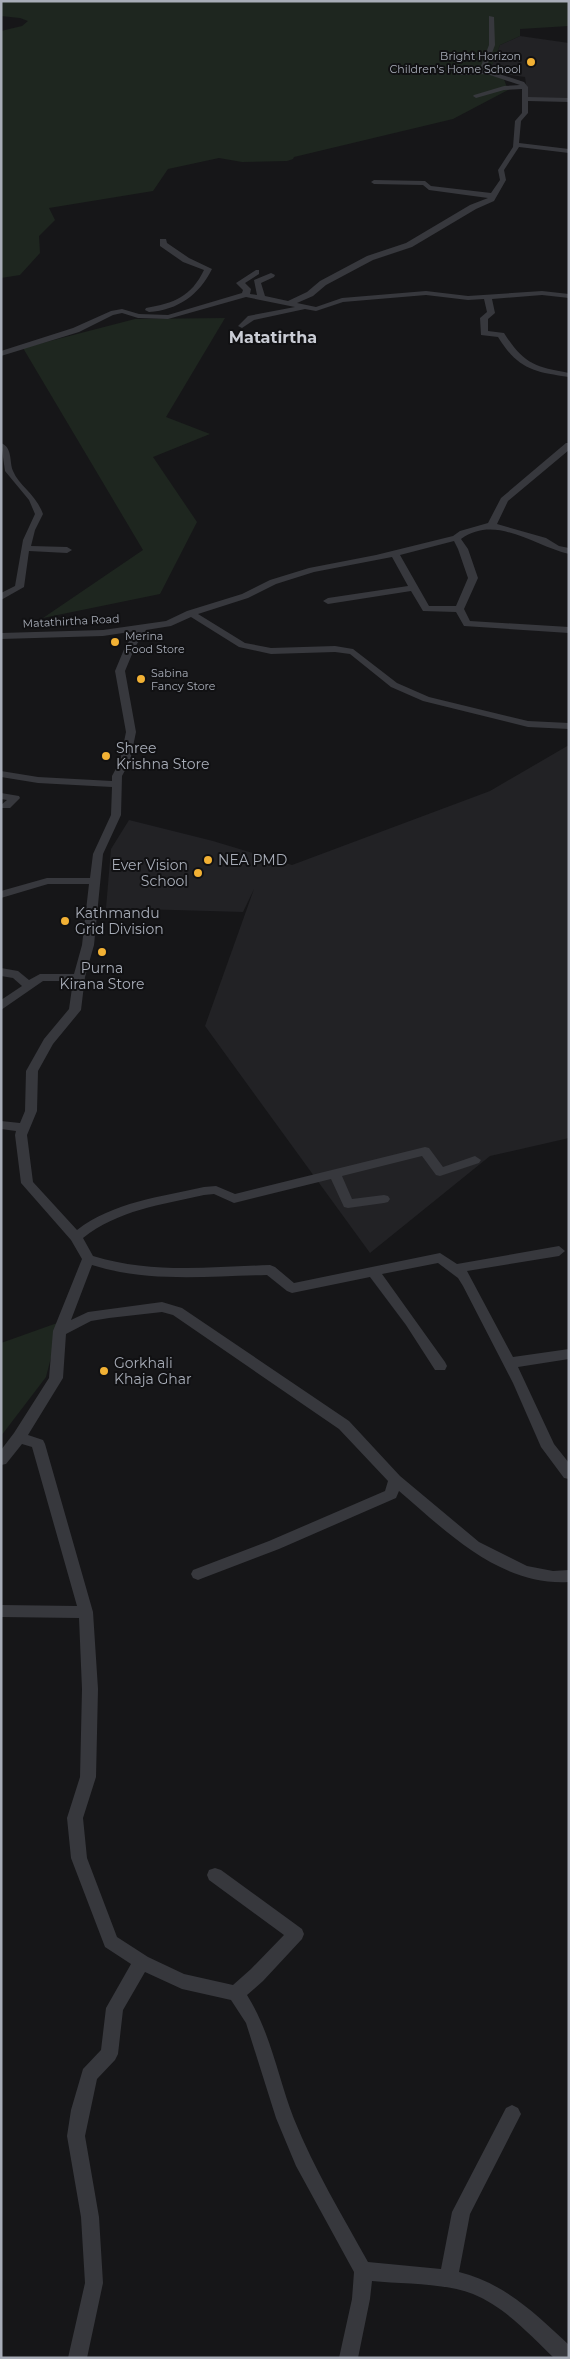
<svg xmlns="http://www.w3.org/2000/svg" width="570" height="2359" viewBox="0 0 570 2359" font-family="Montserrat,sans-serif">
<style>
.built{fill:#222225}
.green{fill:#1e261f}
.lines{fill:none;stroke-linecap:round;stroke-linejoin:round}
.minor{fill:#37383d;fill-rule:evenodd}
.poi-dot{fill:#f2b134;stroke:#111113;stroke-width:2}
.labels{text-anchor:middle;stroke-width:4;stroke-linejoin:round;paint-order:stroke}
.far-poi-label{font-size:11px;fill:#a8adb8;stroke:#111113;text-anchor:start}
.far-street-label{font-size:11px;fill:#a8adb8;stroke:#111113}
.poi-label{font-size:14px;fill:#a8adb8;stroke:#111113;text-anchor:start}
.far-district-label{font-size:16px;font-weight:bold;fill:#c9ccd4;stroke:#111113}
</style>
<rect width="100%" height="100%" fill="#161618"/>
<!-- built -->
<g class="built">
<path d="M520 36 569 43V99L528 98 525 77 502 74 490 68 500 45Z"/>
<path d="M569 745V1138L490 1156 370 1253 205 1026 254 889 243 912 106 908 111 849 129 820 213 841 292 865 490 791Z"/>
</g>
<!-- green -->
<g class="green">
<path d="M1 1H569V26L520 29V36L500 45 491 68 502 74 508 90 453 119 294 157 293 159 287 161 242 162 219 158 168 169 153 191 49 208 55 220 39 236 40 253 20 275 1 278V31L22 26 28 21 20 18 1 16Z"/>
<path d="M225 318 166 417 210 434 153 457 197 522 160 594 43 618 143 550 23 348 135 319Z"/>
<path d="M60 1322 46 1377 1 1436V1343Z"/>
</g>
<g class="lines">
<!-- minor -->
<g class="minor">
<path d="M489 16 494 17 495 45 487 66 490 71 524 82 528 87V97L569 98V102L528 101V113L521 121 519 143 569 149V153L519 147 504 170 506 180 494 201 476 209 412 247 373 260 326 285 313 296 297 303 316 307 342 298 426 291 468 296 542 291 569 294V298L542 295 492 299 495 313 488 319V331L504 333C523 363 534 367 569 373V377C533 372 518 369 498 337L481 335 480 318 487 312 484 299 468 300 426 295 343 302 316 311 305 309 254 320 242 328 238 326 248 316 295 307 246 297 168 319 138 318 122 313 113 315 79 332 1 356V351L73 328 111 311 122 309 139 314 168 315 242 293 243 290 236 283 256 270H259V274L245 283 251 289 250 294 257 295 254 280 271 273 275 275 274 277 261 283 265 296 288 301 307 292 320 281 367 256 406 243 470 205 488 198 429 190 423 185 374 184 371 182 374 180 425 181 431 186 491 193 500 180 498 170 513 147 515 121 522 113V89L504 90 476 98 473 96 474 95 504 86 520 85 487 74 459 75 456 73 459 71 483 70 481 66 489 45Z"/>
<path d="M160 239H166L167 243 189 258 212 269C199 295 178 310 149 312L145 310 146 308C174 303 191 297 204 270L183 262 160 246Z"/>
<path d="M1 443C13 448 9 461 13 471 19 486 36 494 43 514L35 530 31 546 67 547 72 550 67 553 29 551 24 587 1 600V593L15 586 23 540 35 514 29 500 5 471Z"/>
<path d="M566 443H569V450L508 501 497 524 546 538 559 546 569 548V554C534 546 496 514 461 539L468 549 478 578 464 609 470 621 569 627V633L464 626 456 612 423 611 411 591 328 604 323 601 328 598 408 586 392 557 314 572 276 584 248 598 198 614 245 643 271 648 335 646 353 649 397 683 429 697 528 721 569 723V729L528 727 423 701 391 687 350 654 335 652 271 654 239 647 191 617 171 626 146 630 135 647 125 671 136 732 130 761 122 776 121 815 103 854 94 945 85 977 81 1010 53 1044 38 1071 37 1111 27 1135 33 1182 77 1230C113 1202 161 1197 204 1187L216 1186 235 1194 425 1147 429 1148 443 1167 475 1156 481 1160 479 1163 440 1176 436 1175 422 1156 342 1176 352 1199 384 1195 388 1196 390 1199 388 1202 384 1203 348 1208 344 1207 331 1179 234 1203 214 1194 204 1195C161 1205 118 1210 83 1238L93 1256C151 1274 210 1267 270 1265L275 1267 294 1283 440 1253 457 1264 559 1246 565 1251 559 1256 467 1271 513 1357 569 1349V1359L518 1367 554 1444 569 1463V1479L564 1478 541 1447 513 1383 463 1286 458 1278 438 1263 382 1274 445 1362 447 1366 445 1370H435L406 1325 370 1277 292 1293 287 1291 267 1275C208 1276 149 1283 92 1265L71 1320 88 1312 162 1302 182 1308 349 1421 400 1476 479 1542 527 1566 553 1571 569 1570V1582C500 1586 447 1532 399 1491L396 1498 279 1549 203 1578 198 1580 193 1578 191 1574 193 1570 269 1541 385 1491 388 1481 339 1429 173 1315 162 1312 109 1318 91 1321 66 1334 63 1378 28 1435 43 1440 45 1444 93 1612 98 1689 96 1777 83 1818 87 1858 117 1937 148 1957 184 1974 233 1985 251 1969 284 1935 209 1880 207 1875 209 1870 215 1868 221 1870 302 1929 304 1934 302 1939 263 1981 247 1995C271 2033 278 2078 294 2119 314 2169 342 2215 368 2262L441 2269 452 2212 506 2108 512 2105 518 2108 521 2114 518 2120 470 2214 459 2272C504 2283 536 2314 569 2345V2358H554C530 2335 505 2307 473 2294 445 2283 403 2284 372 2281L370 2299 358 2358H339L352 2299 354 2272 296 2166 276 2118 246 2023 231 2000 182 1989 145 1972 123 2010 118 2054 115 2060 97 2079 85 2136 99 2217 103 2283 87 2358H68L85 2283 81 2217 67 2136 71 2110 83 2069 101 2050 106 2008 131 1964 105 1947 71 1858 67 1818 80 1777 82 1689 79 1618 1 1617V1605L77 1606 32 1447 22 1444 6 1464 1 1465V1450L14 1433 49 1378 53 1331 82 1259 71 1240 21 1183 15 1135 16 1131 1 1129V1121L20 1123 25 1111 26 1071 44 1039 69 1009 73 981H43L1 1010V1000L22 986 13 978 1 976V968L18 971 29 980 40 974H74L82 945 89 884H48L1 898V891L47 878H90L93 854 111 815 112 787 38 783 1 777V771L38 777 112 781V776L120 761 126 732 115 671 125 647 136 631 103 636 1 639V633L103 630 166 621 187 611 242 594 270 580 309 568 376 555 453 536 460 531 488 523 501 498ZM454 541 458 549 468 578 456 606H429L400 555Z"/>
<path d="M1 793 19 796 20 798 10 808H2L1 805 7 800 1 799Z"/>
</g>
</g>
<!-- markers -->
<g class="poi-dot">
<circle cx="531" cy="62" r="5"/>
<circle cx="115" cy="642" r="5"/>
<circle cx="141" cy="679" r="5"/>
<circle cx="106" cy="756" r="5"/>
<circle cx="208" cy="860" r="5"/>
<circle cx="198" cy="873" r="5"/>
<circle cx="65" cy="921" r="5"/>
<circle cx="102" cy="952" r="5"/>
<circle cx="104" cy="1371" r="5"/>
</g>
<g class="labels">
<!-- far-poi labels -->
<g class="far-poi-label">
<text x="521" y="60" text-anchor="end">Bright Horizon<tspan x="521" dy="13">Children's Home School</tspan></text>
<text x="125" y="640">Merina<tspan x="125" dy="13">Food Store</tspan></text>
<text x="151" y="677">Sabina<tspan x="151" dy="13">Fancy Store</tspan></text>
</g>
<!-- far-street labels -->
<g class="far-street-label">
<text transform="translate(71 621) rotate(-3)" y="4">Matathirtha Road</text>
</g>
<!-- poi labels -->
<g class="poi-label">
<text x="116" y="753">Shree<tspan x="116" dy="16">Krishna Store</tspan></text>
<text x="218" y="865">NEA PMD</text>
<text x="188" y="870" text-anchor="end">Ever Vision<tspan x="188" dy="16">School</tspan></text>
<text x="75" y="918">Kathmandu<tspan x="75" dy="16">Grid Division</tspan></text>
<text x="102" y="973" text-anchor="middle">Purna<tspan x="102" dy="16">Kirana Store</tspan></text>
<text x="114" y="1368">Gorkhali<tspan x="114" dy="16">Khaja Ghar</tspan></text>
</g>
<!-- far-district labels -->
<g class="far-district-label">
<text x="273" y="343">Matatirtha</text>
</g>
</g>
<!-- border -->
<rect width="570" height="2359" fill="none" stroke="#a8adb8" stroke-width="5"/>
</svg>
